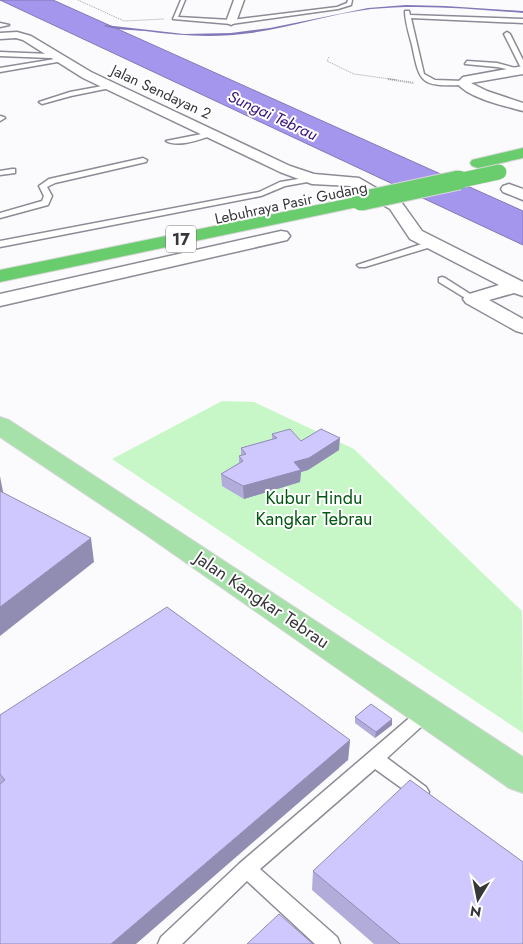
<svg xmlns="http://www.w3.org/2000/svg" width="523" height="944" viewBox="0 0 523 944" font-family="Jost,sans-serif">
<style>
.green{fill:#c8f7c7}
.water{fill:#a495ed;stroke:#8378b8}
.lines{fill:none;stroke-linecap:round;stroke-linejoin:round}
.stream{fill:#8378b8;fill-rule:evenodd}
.lane-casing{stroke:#8c8b96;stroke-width:3}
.street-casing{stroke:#8c8b96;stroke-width:3}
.primary-casing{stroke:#d7d7d8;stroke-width:2}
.highway-casing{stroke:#d7d7d8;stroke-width:2}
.path-far1{stroke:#a3a3a6;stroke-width:1;stroke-dasharray:1 1;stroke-linecap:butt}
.path{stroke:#a3a3a6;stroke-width:2;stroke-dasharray:1 1;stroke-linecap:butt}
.lane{fill:#fff;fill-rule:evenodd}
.street{fill:#fff;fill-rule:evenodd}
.primary{fill:#a5e1a8;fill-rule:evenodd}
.highway{fill:#69cd6e;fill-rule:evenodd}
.highway-bridge-far1-casing{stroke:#d7d7d8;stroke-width:16;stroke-linecap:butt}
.highway-bridge-casing{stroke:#d7d7d8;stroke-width:21;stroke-linecap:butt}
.highway-bridge-far1{stroke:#69cd6e;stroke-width:15}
.highway-bridge{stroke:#69cd6e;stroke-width:19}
.wall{fill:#b2acda}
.shaded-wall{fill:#918cb2}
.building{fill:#cfc8fe;stroke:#918cb2}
.labels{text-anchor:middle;stroke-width:4;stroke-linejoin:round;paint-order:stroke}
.far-street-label{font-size:15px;fill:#37363b;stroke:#fff}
.far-water-label{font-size:16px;font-style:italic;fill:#371278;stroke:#fff}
.shield{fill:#fff;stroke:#737276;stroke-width:1}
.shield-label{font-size:16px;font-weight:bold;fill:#37363b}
.park-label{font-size:18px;fill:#035712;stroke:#fff}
.street-label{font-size:18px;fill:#37363b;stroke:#fff}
</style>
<rect width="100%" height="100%" fill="#fbfbfd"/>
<!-- green -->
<path class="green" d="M222 401 254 402 354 449 522 611 523 733 112 459Z"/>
<!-- water -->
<path class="water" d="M0 0H53L523 211V245Z"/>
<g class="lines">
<!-- stream -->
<path class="stream" d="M406 5 445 6 523 11V13C472 9 422 4 371 9 331 14 292 27 251 33 216 38 180 36 145 31 132 30 116 30 104 26L105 25 184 34 231 33 270 28 368 8Z"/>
<defs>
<g id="lane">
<path d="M181 0H185L178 17 231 20 337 7 347 3 348 0H352L351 5 338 9 231 24 173 19Z"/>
<path d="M405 11H409L410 15 523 19V23L411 18 424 74 435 80 463 81 466 83 463 85C421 86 420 85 412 45 409 34 405 21 405 11Z"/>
<path d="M0 23 9 25 0 27Z"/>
<path d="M507 32 510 34 523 60V68L520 66 504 34Z"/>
<path d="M0 52 50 54 53 56 50 58 0 56Z"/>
<path d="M61 58 63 61 0 72V68Z"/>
<path d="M467 61 497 63 523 70 520 72 497 67 465 64Z"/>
<path d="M113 84 115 87 71 96 42 104 39 102 70 92Z"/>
<path d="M0 116 4 117 5 118 0 121Z"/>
<path d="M212 132 214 133V135C201 139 178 148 166 141Z"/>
<path d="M143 158 147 160 146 162 55 183 47 187 52 196 48 205 0 218V213L42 201 44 196 39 186 49 179Z"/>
<path d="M12 169H15V173L0 175V171Z"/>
<path d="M310 177 314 179 313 181 285 186 261 196 0 247V241L259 192 280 182Z"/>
<path d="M431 241 434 242V246L365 267H359L357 265Z"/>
<path d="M442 277 445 278 478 299 476 301H470L439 282V278Z"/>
<path d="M427 706 433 708 435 712 433 716 387 758 426 787 429 792 426 797 420 799 414 797 375 769 260 869 337 937 340 944H315L247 881 182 944H158L161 937 240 863 421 708Z"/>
</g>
<g id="street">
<path d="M234 0H244L236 22 231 25 226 22Z"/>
<path d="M17 32 31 36 91 72 290 166 314 174 359 178 402 203 422 231 523 282V296L514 293 489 300 523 319V333L516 331 466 303 463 299 466 295 499 285 410 239 390 209 351 186 312 184 280 172 83 78 23 40 16 38 0 39V33Z"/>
<path d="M523 66V74L471 83 487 91 523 103V111C505 106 468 98 457 83L463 77Z"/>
<path d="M509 184 523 189V200L503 192 501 189 503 186Z"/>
<path d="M281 231 287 232 290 236 287 240 0 306V294Z"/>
</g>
<path id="primary" d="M0 417 9 420 523 757V793L509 788 142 532 0 437Z"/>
<g id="highway">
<path d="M523 148V158L478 168 472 166 470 163 472 160Z"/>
<path d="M361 196 367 197 370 201 367 205 0 282V270Z"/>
</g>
</defs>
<!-- lane casing -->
<use href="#lane" class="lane-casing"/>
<!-- street casing -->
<use href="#street" class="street-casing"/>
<!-- primary casing -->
<use href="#primary" class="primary-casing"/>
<!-- highway casing -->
<use href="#highway" class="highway-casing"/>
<!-- path-far1 -->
<g class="path-far1">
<path d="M78 0 124 21 164 19"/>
<path d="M329 57 327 61 354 74 397 80"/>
</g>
<!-- path -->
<path class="path" d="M388 79 414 83"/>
<!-- lane -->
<use href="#lane" class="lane"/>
<!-- street -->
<use href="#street" class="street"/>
<!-- primary -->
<use href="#primary" class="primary"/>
<!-- highway -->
<use href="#highway" class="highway"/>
<defs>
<path id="highway-bridge-far1" d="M453 182 499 172"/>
<path id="highway-bridge" d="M361 201 459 180"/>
</defs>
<!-- highway-bridge-far1 casing -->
<use href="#highway-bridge-far1" class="highway-bridge-far1-casing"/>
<!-- highway-bridge casing -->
<use href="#highway-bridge" class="highway-bridge-casing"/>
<!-- highway-bridge-far1 -->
<use href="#highway-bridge-far1" class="highway-bridge-far1"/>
<!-- highway-bridge -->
<use href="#highway-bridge" class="highway-bridge"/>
</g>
<!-- wall -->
<g class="wall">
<path d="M272 434 301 441 339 450 308 470 301 472 300 482 244 499 222 486 221 474 239 463V456L241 455V448L272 439Z"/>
<path d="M0 715 350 740 348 760 0 944Z"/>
<path d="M355 717 392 725 375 738 355 723Z"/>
<path d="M313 871 523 944H374L312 890Z"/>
</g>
<!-- shaded-wall -->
<g class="shaded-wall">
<path d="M340 438 339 450 308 470 301 472 300 482 244 499 243 486 294 462Z"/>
<path d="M0 476 4 497 0 499Z"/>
<path d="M91 538 94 562 0 636V607Z"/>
<path d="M392 719V725L375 738 376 732Z"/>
<path d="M350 740 348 760 136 944H111Z"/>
</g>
<!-- building -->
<g class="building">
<path d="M290 429 301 441 321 429 340 438 309 458 294 462 301 470 243 486 221 474 243 461 239 456 246 454 241 448 277 438 272 434Z"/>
<path d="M0 491 91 538 0 607Z"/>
<path d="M167 607 350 740 111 944H0V784L5 780 0 774V715Z"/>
<path d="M371 704 392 719 376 732 355 717Z"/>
<path d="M410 780 523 862V944H400L313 871Z"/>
<path d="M279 914 313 944H247Z"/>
</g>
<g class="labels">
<!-- far-street labels -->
<g class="far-street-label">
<text transform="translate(161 92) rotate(25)" y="5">Jalan Sendayan 2</text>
<text transform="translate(291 203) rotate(-12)" y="5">Lebuhraya Pasir Gudang</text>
</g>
<!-- far-water labels -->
<g class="far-water-label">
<text transform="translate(273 115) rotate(25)" y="6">Sungai Tebrau</text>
</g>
<!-- shield labels -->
<rect class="shield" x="166" y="225.5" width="30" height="27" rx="4"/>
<g class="shield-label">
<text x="181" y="245">17</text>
</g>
<!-- park labels -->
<g class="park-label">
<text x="314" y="504">Kubur Hindu<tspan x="314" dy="21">Kangkar Tebrau</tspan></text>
</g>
<!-- street labels -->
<g class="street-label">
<text transform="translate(262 600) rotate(34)" y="6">Jalan Kangkar Tebrau</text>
</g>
</g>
<!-- north arrow -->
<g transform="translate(478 899) rotate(190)" stroke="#ffffff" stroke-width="4" paint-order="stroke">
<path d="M0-4L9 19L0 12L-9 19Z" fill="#37363b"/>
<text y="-8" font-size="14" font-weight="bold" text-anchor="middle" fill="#37363b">N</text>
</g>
</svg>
